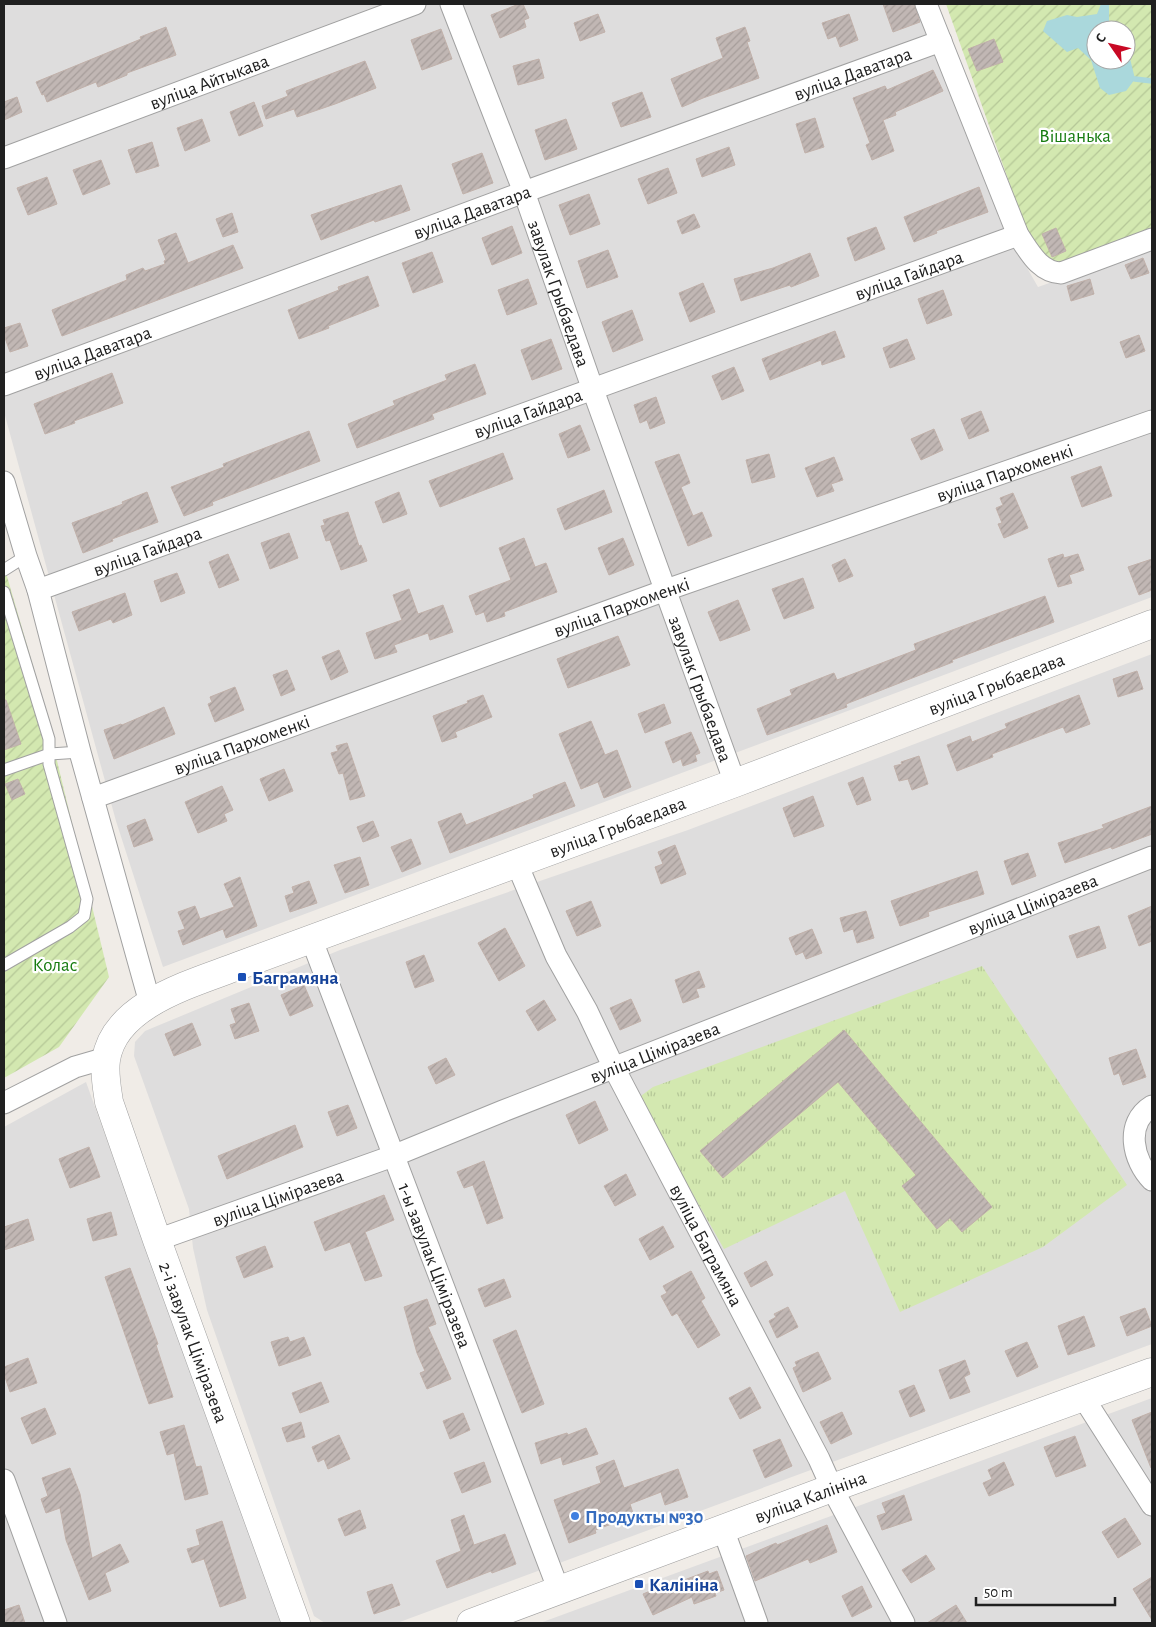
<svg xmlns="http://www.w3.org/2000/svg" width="1156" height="1627" viewBox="0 0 1156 1627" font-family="'Alegreya Sans',sans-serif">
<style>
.residential{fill:#dedddd}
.grass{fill:url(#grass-tufts)}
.garden{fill:url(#garden-furrows);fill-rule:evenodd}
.water{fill:#aad8dc}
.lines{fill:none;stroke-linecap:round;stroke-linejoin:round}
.stream{stroke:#aad8dc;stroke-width:5.5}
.building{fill:url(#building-hatch);stroke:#c1b1aa}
.service-casing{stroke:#a1a1a1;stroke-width:13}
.minor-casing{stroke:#a1a1a1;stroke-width:23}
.tertiary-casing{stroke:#a1a1a1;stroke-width:29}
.service{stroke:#fff;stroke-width:11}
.minor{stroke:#fff;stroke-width:21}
.tertiary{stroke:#fff;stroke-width:28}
.transit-dot{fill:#1a4fb4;stroke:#fff;stroke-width:2}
.shop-dot{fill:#3f7fe0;stroke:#fff;stroke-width:2}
.labels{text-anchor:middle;stroke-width:4.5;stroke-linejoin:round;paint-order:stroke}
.street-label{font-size:19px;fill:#202020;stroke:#fff}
.park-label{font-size:19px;fill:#177c11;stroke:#fff}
.transit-label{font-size:19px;font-weight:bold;fill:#164399;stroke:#fff;text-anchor:start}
.shop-label{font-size:19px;font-weight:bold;fill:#366cbe;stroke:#fff;text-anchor:start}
</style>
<defs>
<pattern id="grass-tufts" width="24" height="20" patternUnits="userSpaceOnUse" patternTransform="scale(1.25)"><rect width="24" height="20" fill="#d3e8b0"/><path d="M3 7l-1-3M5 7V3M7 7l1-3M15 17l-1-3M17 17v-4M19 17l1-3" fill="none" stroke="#b5c797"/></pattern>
<pattern id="garden-furrows" width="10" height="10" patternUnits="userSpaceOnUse" patternTransform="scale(1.25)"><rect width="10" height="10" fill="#d3e8b0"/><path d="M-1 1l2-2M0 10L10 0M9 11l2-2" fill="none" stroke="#b5c797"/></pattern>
<pattern id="building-hatch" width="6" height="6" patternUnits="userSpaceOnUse" patternTransform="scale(1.25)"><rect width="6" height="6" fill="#c1b7b4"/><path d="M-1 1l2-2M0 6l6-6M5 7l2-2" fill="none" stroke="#a69d9a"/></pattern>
</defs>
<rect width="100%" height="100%" fill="#f0ece7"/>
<!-- residential -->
<g class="residential">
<path d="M4 4H939L999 219 1038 287 1152 247V597L163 967 116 821 4 412Z"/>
<path d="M1152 654V1344L397 1623H325L314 1616 207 1310 193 1248 189 1209 134 1056 135 1042 145 1031 340 950 688 830Z"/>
<path d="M86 1082 281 1623H4V1127Z"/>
<path d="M1152 1398V1623H540Z"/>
</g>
<!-- grass -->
<path class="grass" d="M982 966 1127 1185 1043 1247 900 1312 845 1191 724 1249 638 1098 653 1087Z"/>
<!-- garden -->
<g class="garden">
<path d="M946 4H1152V230L1058 263 1042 257 1027 233ZM1096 30H1126V60H1096Z"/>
<path d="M4 566 40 690 109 977 59 1047 4 1078Z"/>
</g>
<!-- water -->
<path class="water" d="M1101 4H1109V25L1114 30H1096V60H1126V42L1135 79 1126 91 1109 95 1100 88 1091 60 1078 48 1067 52 1043 31 1047 21 1067 15 1077 17 1097 14Z"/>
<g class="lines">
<!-- stream -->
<path class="stream" d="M1135 79 1152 81"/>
</g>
<!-- building -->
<g class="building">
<path d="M519 4H523L529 18 524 20 526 27 500 38 491 15Z"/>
<path d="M883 4H914L920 22 893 32Z"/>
<path d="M598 14 605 32 580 41 574 23Z"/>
<path d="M849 14 858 40 840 47 836 36 828 39 822 23Z"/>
<path d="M166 27 176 55 127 73V75L98 87 96 82 47 102 44 94 42 95 36 82 141 39 140 37Z"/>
<path d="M745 27 750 41 747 42 759 78 703 98 682 107 671 79 723 58 716 38Z"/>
<path d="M441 29 452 59 422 70 411 40Z"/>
<path d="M994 39 1003 62 977 71 968 49Z"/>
<path d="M539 59 544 78 518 85 513 66Z"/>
<path d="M365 61 376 88 335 104 297 117 294 109 266 119 262 106 288 96 286 91Z"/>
<path d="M933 70 943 91 895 112 896 115 883 120 894 151 872 160 866 145 870 143 853 98 885 86 887 90Z"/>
<path d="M642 92 651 117 621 127 612 103Z"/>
<path d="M17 97 22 112 4 120V102Z"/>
<path d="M254 102 263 126 239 136 230 112Z"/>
<path d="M815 118 824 147 805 153 796 124Z"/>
<path d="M202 119 210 141 185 151 177 128Z"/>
<path d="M566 119 577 149 545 160 535 130Z"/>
<path d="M152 142 159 166 136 173 128 150Z"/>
<path d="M729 147 735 165 702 177 696 159Z"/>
<path d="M482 153 493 183 463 194 452 164Z"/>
<path d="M101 160 110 184 83 195 73 170Z"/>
<path d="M668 168 677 193 648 204 638 179Z"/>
<path d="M47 177 57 204 28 215 17 188Z"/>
<path d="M401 185 410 210 375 222 374 220 321 240 311 215Z"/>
<path d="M979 187 988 212 936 231 937 233 914 242 904 217Z"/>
<path d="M589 194 600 224 570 235 559 205Z"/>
<path d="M232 213 238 232 223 237 216 219Z"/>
<path d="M694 214 700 227 682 234 677 221Z"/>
<path d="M512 226 522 253 492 265 482 238Z"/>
<path d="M876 227 885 249 855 261 847 238Z"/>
<path d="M1056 228 1066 251 1052 257 1042 234Z"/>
<path d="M176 233 188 263 233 245 243 268 62 336 52 310 127 280 126 275 143 268 145 271 165 264 164 261 166 260 158 240Z"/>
<path d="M608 250 618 277 587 288 578 261Z"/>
<path d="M432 252 443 282 413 293 402 263Z"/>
<path d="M810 253 819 276 791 287 790 285 741 301 734 279 773 268Z"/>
<path d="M1143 258 1149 273 1131 279 1125 265Z"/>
<path d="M368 276 379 306 328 326 329 328 299 339 288 310 339 290 338 287Z"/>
<path d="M528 279 537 304 507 315 498 290Z"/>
<path d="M1090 279 1094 294 1071 301 1067 286Z"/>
<path d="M703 283 715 312 690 322 679 293Z"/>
<path d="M943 290 952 315 927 324 918 299Z"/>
<path d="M632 310 643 340 613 352 602 322Z"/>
<path d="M20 323 28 346 10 352 4 335V328Z"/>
<path d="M835 331 845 357 822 365 821 360 770 380 762 359Z"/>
<path d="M1139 335 1145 351 1126 358 1120 342Z"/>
<path d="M551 339 562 369 532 380 521 350Z"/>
<path d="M907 339 915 359 890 368 883 348Z"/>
<path d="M475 364 486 394 432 414 434 419 357 448 348 424 395 405 393 401 447 380 445 375Z"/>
<path d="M734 367 744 391 722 400 712 376Z"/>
<path d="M112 373 123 403 74 421 75 423 45 434 34 404Z"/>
<path d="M656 397 665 423 650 429 647 420 640 423 634 405Z"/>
<path d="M981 411 989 431 969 439 961 419Z"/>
<path d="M580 425 590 450 568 458 559 434Z"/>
<path d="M934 429 943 450 921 460 911 439Z"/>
<path d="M309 431 320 461 212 502 213 505 184 516 171 487 224 467 223 464Z"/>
<path d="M503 453 513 479 440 507 429 481Z"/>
<path d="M679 454 690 483 681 487 693 516 702 512 712 536 688 546 655 462Z"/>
<path d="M769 454 775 477 752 483 746 460Z"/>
<path d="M834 457 843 480 831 484 834 491 817 497 805 468Z"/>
<path d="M1101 466 1112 496 1082 507 1071 477Z"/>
<path d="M604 490 612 512 565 530 557 509Z"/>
<path d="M147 492 158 522 112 539 113 541 83 553 72 523 123 504 122 502Z"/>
<path d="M399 492 407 514 383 523 375 502Z"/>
<path d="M1013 493 1028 528 1004 538 998 524 1002 523 996 508 1003 505 1000 498Z"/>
<path d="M348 512 359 546 361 545 367 561 341 570 330 540 326 541 321 526 325 525 323 520Z"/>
<path d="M289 533 298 558 270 569 261 543Z"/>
<path d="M524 538 535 567 546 563 557 592 504 612 505 616 487 622 484 612 476 615 469 596 511 580 499 548Z"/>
<path d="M623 538 634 565 609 575 598 548Z"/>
<path d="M228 554 239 580 219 588 209 562Z"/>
<path d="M1063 554 1064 558 1078 554 1084 570 1069 575 1072 583 1058 587 1048 559Z"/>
<path d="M845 559 853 576 839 582 832 565Z"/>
<path d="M1152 559V590L1139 595 1128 567Z"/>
<path d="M177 573 185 593 161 602 154 581Z"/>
<path d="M803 578 814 608 784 619 772 589Z"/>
<path d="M409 589 418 614 443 605 453 632 430 640 428 633 394 645 397 652 375 659 366 633 402 620 393 595Z"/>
<path d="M125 593 132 615 113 623 111 619 79 631 72 612Z"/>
<path d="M1045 596 1054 622 952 660 953 662 846 704 847 707 767 735 757 709 792 695 790 690 834 673 837 680 916 650 914 644Z"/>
<path d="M738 600 750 630 720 641 708 612Z"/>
<path d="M618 636 630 665 568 688 557 659Z"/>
<path d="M339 650 348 672 331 680 322 657Z"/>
<path d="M287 670 295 690 281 696 273 675Z"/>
<path d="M1137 671 1143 689 1118 697 1113 679Z"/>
<path d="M235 687 244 710 215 722 208 704 212 702 210 697Z"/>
<path d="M483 695 492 717 455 732 457 737 442 742 433 716 468 703 467 701Z"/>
<path d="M1079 695 1090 724 1066 733 1063 727 992 754 993 757 957 771 947 745 970 736 972 742 1007 728 1005 724Z"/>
<path d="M4 700H6L21 744 4 750Z"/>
<path d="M664 704 671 723 645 733 638 714Z"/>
<path d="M164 707 175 734 114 759 104 730 121 724 122 725Z"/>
<path d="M591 721 605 755 617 750 631 787 604 798 598 782 581 789 559 734Z"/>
<path d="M691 732 700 753 695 755 697 761 683 766 681 759 673 763 665 742Z"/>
<path d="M347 743 365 796 350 800 343 773 339 774 331 753 338 751 336 746Z"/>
<path d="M919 756 928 784 912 790 908 779 899 781 894 766 902 764 901 762Z"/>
<path d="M284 769 293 791 269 801 260 779Z"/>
<path d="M863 777 871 800 857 805 848 783Z"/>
<path d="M18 779 25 794 12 800 5 784Z"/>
<path d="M565 782 575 806 450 853 438 822 461 813 466 825 534 798 533 795Z"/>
<path d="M222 786 233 810 224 814 227 821 198 833 185 802Z"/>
<path d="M813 796 824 826 794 837 783 808Z"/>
<path d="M1152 806V834L1112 849 1111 847 1065 863 1058 843 1104 828 1102 825Z"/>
<path d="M145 819 153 840 134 847 127 826Z"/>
<path d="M373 821 379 836 363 842 357 827Z"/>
<path d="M411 839 421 864 402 872 391 847Z"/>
<path d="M675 845 686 874 661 884 655 867 663 864 658 852Z"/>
<path d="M1028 853 1036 876 1012 885 1004 861Z"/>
<path d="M360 857 369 885 345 893 334 865Z"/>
<path d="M977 871 984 894 928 912 929 916 900 926 891 901Z"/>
<path d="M240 877 257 926 226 938 223 929 183 945 178 931 185 929 178 912 195 906 200 919 234 907 224 884Z"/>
<path d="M309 881 317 903 290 912 285 896 294 893 292 887Z"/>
<path d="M591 901 601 926 577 936 566 911Z"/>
<path d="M1152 906V941L1139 946 1128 916Z"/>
<path d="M866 911 874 938 857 943 853 929 844 932 840 918Z"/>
<path d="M1099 926 1106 948 1077 958 1069 936Z"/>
<path d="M505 928 525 966 499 981 478 943Z"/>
<path d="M812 929 822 953 806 959 803 952 796 955 789 938Z"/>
<path d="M424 955 434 981 415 988 406 962Z"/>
<path d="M699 971 705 987 696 989 699 997 683 1003 675 980Z"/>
<path d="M304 985 313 1006 290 1016 281 995Z"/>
<path d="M631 999 641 1021 620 1030 610 1008Z"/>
<path d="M544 1000 556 1020 538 1031 526 1011Z"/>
<path d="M249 1003 259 1031 235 1039 230 1025 236 1023 231 1009Z"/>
<path d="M192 1023 201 1045 174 1056 165 1034Z"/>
<path d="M844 1030 992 1207 962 1232 950 1218 937 1229 902 1186 916 1175 838 1082 723 1178 700 1151Z"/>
<path d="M1136 1049 1146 1077 1123 1085 1119 1073 1114 1075 1109 1058Z"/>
<path d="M446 1058 455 1075 436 1084 428 1067Z"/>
<path d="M595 1101 608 1130 579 1144 566 1115Z"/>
<path d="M348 1105 357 1128 337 1136 328 1112Z"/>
<path d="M295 1125 303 1147 227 1179 218 1156Z"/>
<path d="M89 1147 100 1177 70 1188 59 1159Z"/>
<path d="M484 1161 503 1218 487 1224 473 1185 464 1188 457 1172Z"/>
<path d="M626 1174 636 1195 615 1206 604 1186Z"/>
<path d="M384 1195 394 1220 365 1232 382 1276 365 1281 350 1242 325 1251 314 1222Z"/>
<path d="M111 1212 117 1235 93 1241 87 1219Z"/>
<path d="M28 1219 34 1240 4 1250V1227Z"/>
<path d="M663 1226 674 1247 650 1260 639 1239Z"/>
<path d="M265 1246 273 1267 244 1278 236 1257Z"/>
<path d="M766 1261 773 1275 751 1287 744 1273Z"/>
<path d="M130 1268 158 1344 156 1345 173 1397 149 1404 105 1277Z"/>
<path d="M691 1271 705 1298 701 1301 720 1335 698 1348 677 1313 672 1316 661 1296 667 1293 663 1286Z"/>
<path d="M504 1279 511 1297 485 1307 478 1289Z"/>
<path d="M427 1299 436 1324 428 1327 451 1379 427 1389 420 1373 425 1371 417 1353 404 1307Z"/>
<path d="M788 1307 798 1327 777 1338 769 1321 776 1317 774 1314Z"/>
<path d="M1145 1308 1152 1326 1127 1336 1120 1317Z"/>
<path d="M1084 1316 1095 1346 1068 1355 1058 1326Z"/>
<path d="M516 1330 544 1404 522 1413 493 1340Z"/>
<path d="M288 1337 290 1342 304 1337 311 1355 279 1366 271 1342Z"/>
<path d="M1027 1342 1038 1367 1017 1377 1005 1351Z"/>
<path d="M818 1352 831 1379 803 1392 793 1368 797 1366 795 1362Z"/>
<path d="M28 1358 37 1383 10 1392 4 1374V1367Z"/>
<path d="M965 1360 970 1374 964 1377 970 1392 950 1399 939 1370Z"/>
<path d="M321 1382 329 1402 300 1413 292 1393Z"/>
<path d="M914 1385 925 1411 910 1417 899 1391Z"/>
<path d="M750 1387 761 1408 740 1419 729 1398Z"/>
<path d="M45 1408 56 1434 32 1444 21 1418Z"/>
<path d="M842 1412 852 1434 831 1444 820 1422Z"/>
<path d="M1152 1412V1468H1151L1132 1420Z"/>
<path d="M463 1413 470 1430 450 1439 443 1421Z"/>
<path d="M301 1422 305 1437 287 1442 282 1428Z"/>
<path d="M184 1425 196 1467 201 1466 208 1494 185 1500 174 1453 167 1455 160 1432Z"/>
<path d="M586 1428 598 1454 563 1465 561 1457 541 1464 535 1443 567 1433 568 1435Z"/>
<path d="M339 1435 350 1459 328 1469 324 1459 318 1462 312 1447Z"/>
<path d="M1075 1436 1086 1466 1056 1477 1044 1447Z"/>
<path d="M780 1439 792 1466 765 1478 753 1450Z"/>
<path d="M614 1460 624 1488 678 1469 688 1497 665 1505 661 1492 630 1504 634 1516 595 1530 596 1533 569 1543 554 1500 601 1483 596 1467Z"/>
<path d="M484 1462 491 1482 462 1493 454 1473Z"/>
<path d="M1004 1462 1014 1485 989 1496 983 1483 992 1479 988 1470Z"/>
<path d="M70 1468 80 1494 92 1558 120 1544 129 1562 105 1573 111 1591 89 1600 66 1540 60 1508 46 1513 41 1499 48 1496 42 1478Z"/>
<path d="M904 1495 912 1520 882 1530 877 1516 886 1513 882 1503Z"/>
<path d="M360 1510 366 1528 345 1536 338 1519Z"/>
<path d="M464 1515 474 1545 505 1534 516 1564 492 1573 491 1571 447 1588 436 1561 461 1551 451 1520Z"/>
<path d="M1125 1518 1141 1544 1118 1558 1102 1532Z"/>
<path d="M222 1521 246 1598 220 1607 204 1559 192 1563 187 1549 200 1545 196 1530Z"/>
<path d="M827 1525 837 1552 810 1563 808 1559 755 1581 746 1556 776 1543 777 1545Z"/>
<path d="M926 1555 935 1569 911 1583 902 1570Z"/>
<path d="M708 1571 709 1574 717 1571 724 1590 715 1593 716 1596 694 1604 692 1597 653 1615 643 1594 662 1586 663 1588Z"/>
<path d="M1152 1577V1620L1133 1589Z"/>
<path d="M392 1584 400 1605 374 1614 367 1592Z"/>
<path d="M862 1586 872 1607 852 1617 842 1596Z"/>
<path d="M19 1605 25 1623H4V1610Z"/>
<path d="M956 1605 967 1623H927Z"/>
</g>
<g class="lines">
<defs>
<g id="service">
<path d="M4 570 26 556"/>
<path d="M4 592 49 739V764L87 899 84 916 70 927 4 965"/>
<path d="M4 770 50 754 80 752"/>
</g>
<g id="minor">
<path id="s1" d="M451 4 524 192 593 390 735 783"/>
<path d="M926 4 1018 235C1029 251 1039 272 1061 273L1152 239"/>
<path id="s2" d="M4 158 415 4"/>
<path id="s3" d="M4 385 524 192 941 41"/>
<path d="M4 482 26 556 38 590 80 752 150 1003"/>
<path id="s4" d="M38 590 1018 235"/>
<path id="s5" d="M93 798 666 590 1152 421"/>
<path id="s6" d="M517 864 556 956 587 1011 614 1068 819 1459 832 1488 904 1623"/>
<path id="s7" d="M311 938 559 1591"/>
<path d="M4 1103 75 1067 106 1058"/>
<path d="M1152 1106C1124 1123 1133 1161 1152 1180"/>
<path id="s8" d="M157 1240 393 1156 503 1111 1152 857"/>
<path d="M1083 1397 1152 1505"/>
<path d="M4 1480 56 1623"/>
<path d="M723 1529 757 1623"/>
</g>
<g id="tertiary">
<path id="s9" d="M296 1623 157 1240 109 1102C107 1088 104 1074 106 1060 114 1004 194 983 238 966L735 783 1152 624"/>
<path id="s10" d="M471 1623 832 1488 1152 1372"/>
</g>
</defs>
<!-- service casing -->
<use href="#service" class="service-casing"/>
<!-- minor casing -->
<use href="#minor" class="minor-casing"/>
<!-- tertiary casing -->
<use href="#tertiary" class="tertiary-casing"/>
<!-- service -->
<use href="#service" class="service"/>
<!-- minor -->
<use href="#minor" class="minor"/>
<!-- tertiary -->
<use href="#tertiary" class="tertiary"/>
</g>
<!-- markers -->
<g class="transit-dot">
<rect x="237" y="972" width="10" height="10" rx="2.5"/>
<rect x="634" y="1579" width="10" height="10" rx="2.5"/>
</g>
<circle class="shop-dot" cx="575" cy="1516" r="5"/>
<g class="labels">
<!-- street labels -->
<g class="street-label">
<text dy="7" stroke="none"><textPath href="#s3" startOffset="904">вуліца Даватара</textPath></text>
<text dy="7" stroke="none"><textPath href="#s2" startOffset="219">вуліца Айтыкава</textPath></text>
<text dy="7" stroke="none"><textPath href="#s3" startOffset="499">вуліца Даватара</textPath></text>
<text dy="7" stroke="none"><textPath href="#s4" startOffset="926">вуліца Гайдара</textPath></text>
<text dy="7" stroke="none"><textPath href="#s1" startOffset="309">завулак Грыбаедава</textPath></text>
<text dy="7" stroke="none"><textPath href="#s3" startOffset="94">вуліца Даватара</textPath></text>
<text dy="7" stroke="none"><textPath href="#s4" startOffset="521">вуліца Гайдара</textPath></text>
<text dy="7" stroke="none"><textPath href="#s5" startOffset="968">вуліца Пархоменкі</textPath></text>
<text dy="7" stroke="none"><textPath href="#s4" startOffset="116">вуліца Гайдара</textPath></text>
<text dy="7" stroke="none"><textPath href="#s5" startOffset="562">вуліца Пархоменкі</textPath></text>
<text dy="7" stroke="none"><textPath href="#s9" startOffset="1575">вуліца Грыбаедава</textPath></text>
<text dy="7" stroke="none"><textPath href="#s1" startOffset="729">завулак Грыбаедава</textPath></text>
<text dy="7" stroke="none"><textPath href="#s5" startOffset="158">вуліца Пархоменкі</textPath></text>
<text dy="7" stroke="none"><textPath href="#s9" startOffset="1170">вуліца Грыбаедава</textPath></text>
<text dy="7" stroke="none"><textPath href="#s8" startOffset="938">вуліца Ціміразева</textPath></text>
<text dy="7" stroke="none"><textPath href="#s8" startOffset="532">вуліца Ціміразева</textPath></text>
<text dy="7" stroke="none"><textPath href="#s8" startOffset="128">вуліца Ціміразева</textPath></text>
<text dy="7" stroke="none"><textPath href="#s6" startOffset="426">вуліца Баграмяна</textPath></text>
<text dy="7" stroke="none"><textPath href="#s7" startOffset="350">1-ы завулак Ціміразева</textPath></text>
<text transform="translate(194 1342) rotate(70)" y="7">2-і завулак Ціміразева</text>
<text dy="7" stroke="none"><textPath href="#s10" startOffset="362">вуліца Калініна</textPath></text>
</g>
<!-- park labels -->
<g class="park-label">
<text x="1075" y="142">Вішанька</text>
<text x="55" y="971">Колас</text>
</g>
<!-- transit labels -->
<g class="transit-label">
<text x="252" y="984">Баграмяна</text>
<text x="649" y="1591">Калініна</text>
</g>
<!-- shop labels -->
<g class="shop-label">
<text x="585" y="1523">Продукты №30</text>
</g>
</g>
<!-- border -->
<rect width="1156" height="1627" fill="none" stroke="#202020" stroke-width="10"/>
<!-- north arrow -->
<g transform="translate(1111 45) rotate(304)"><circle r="24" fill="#ffffff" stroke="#a6a6a6"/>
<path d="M0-4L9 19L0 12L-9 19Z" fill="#c80924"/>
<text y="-8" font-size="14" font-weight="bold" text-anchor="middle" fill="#202020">С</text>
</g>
<!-- scale -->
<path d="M976 1597v8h139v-8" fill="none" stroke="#202020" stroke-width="2.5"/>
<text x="984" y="1597" font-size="15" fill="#202020" stroke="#ffffff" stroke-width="4" paint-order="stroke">50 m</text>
</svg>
